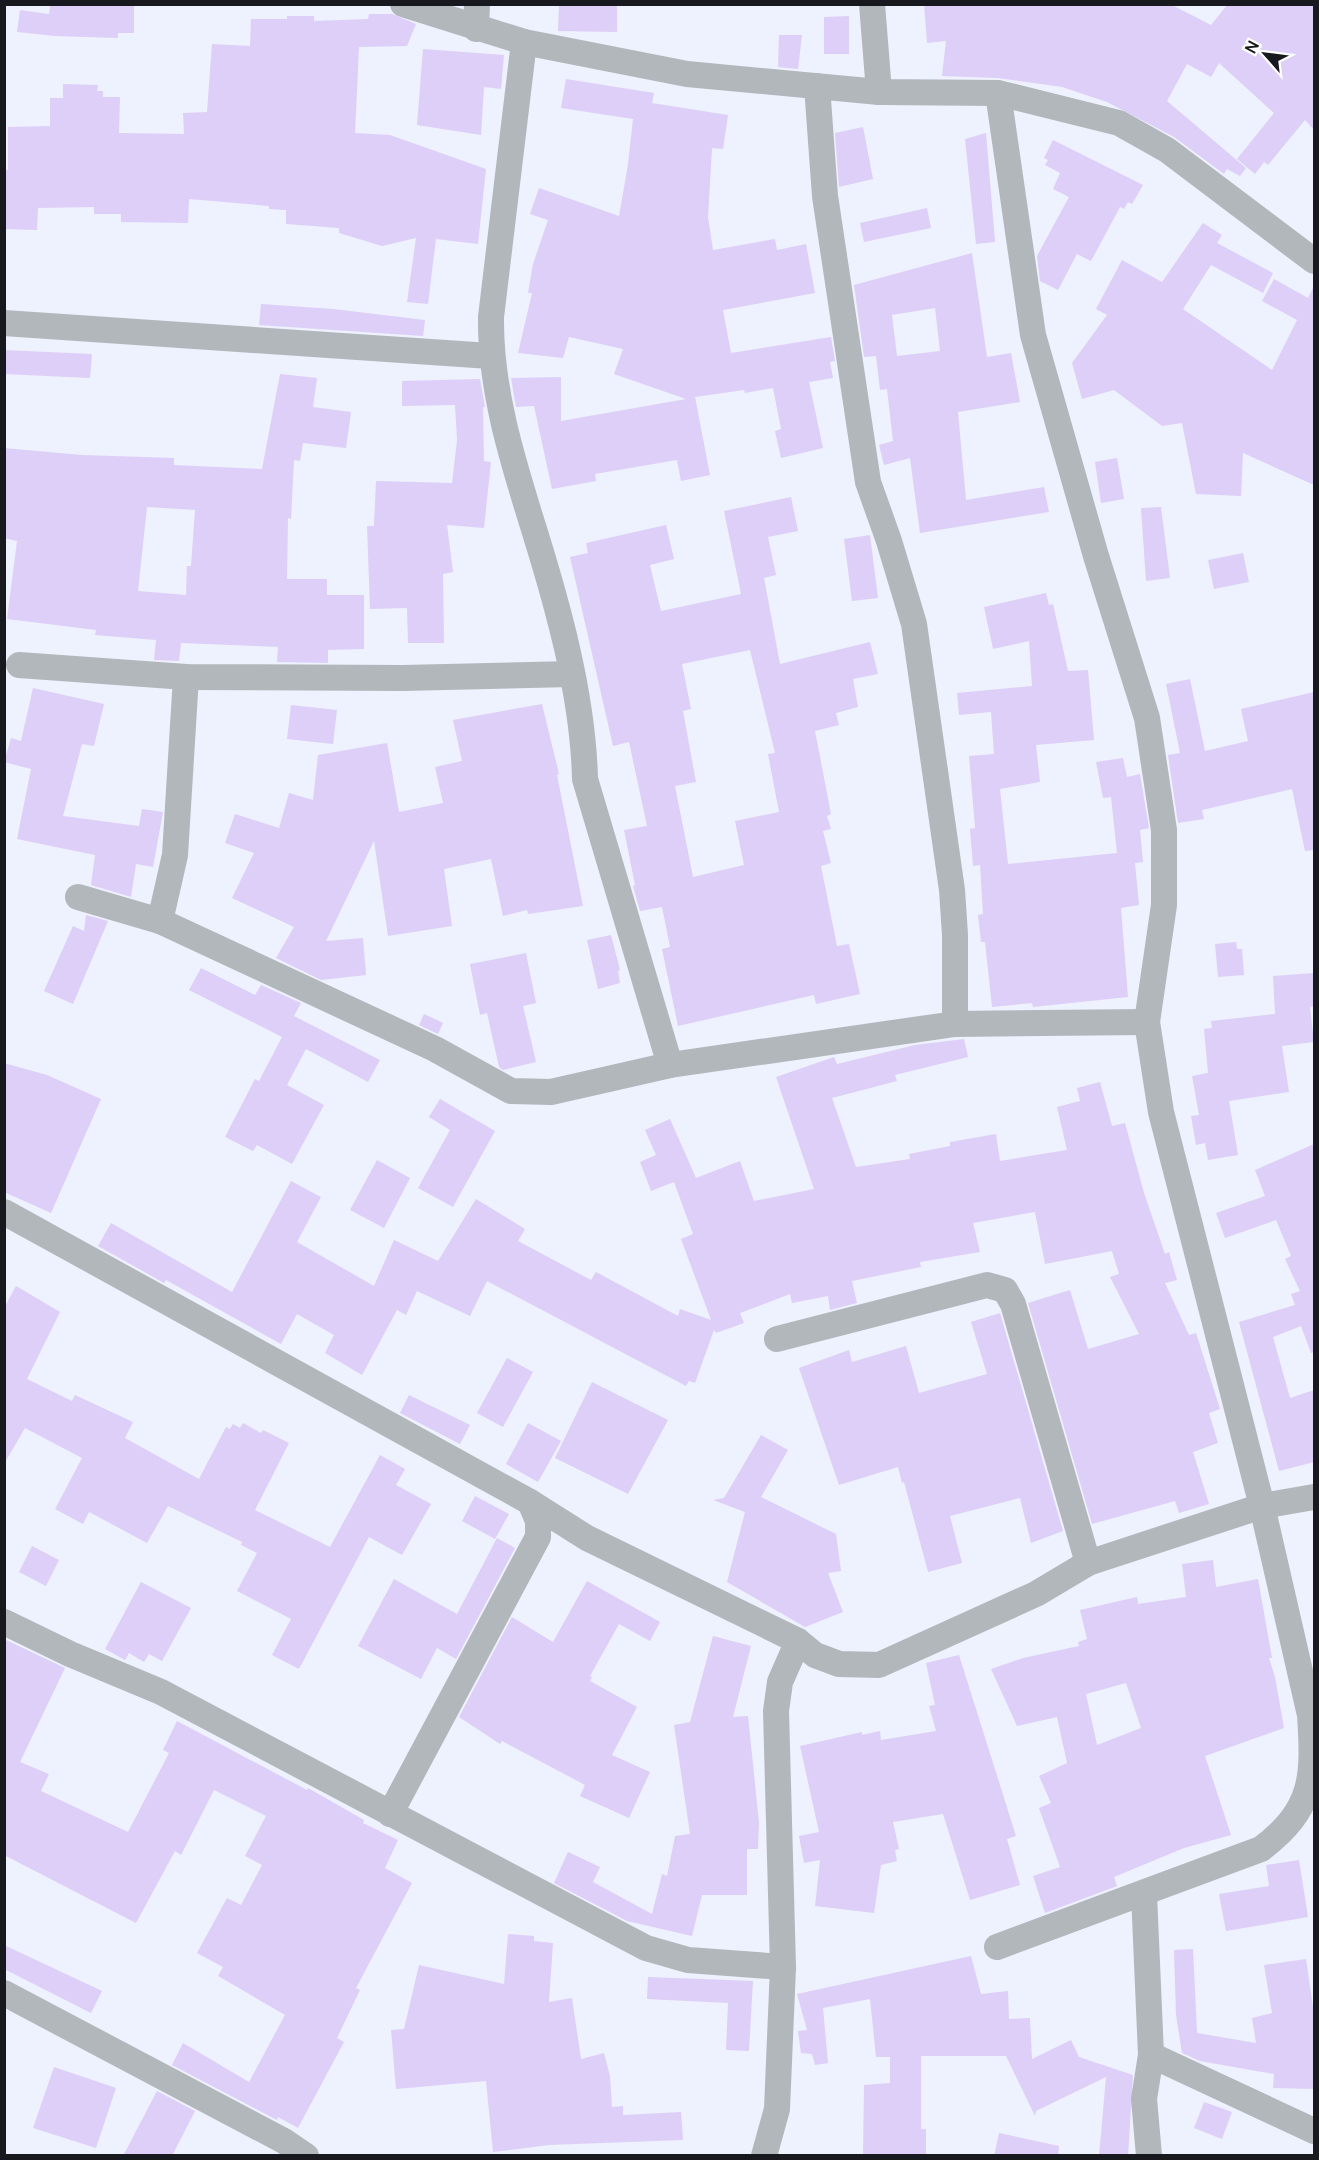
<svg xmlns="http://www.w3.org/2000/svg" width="1319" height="2160" viewBox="0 0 1319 2160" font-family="Manrope,sans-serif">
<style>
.building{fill:#ddcff7;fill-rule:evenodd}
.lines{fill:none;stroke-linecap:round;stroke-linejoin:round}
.minor{stroke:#b2b7bc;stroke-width:26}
</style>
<rect width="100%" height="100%" fill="#eef1fe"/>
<!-- building -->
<g class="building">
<path d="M559 4H617V32L558 31Z"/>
<path d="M924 4H1170L1211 25 1228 4H1314V130L1305 120 1268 165 1264 162 1255 174 1237 159 1274 113 1219 63 1211 77 1187 64 1167 101 1246 168 1240 176 1227 169 1224 174 1174 137 1107 102 1062 87 998 78 942 76 946 41 927 43Z"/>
<path d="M50 6H134V33H118V38L55 36 17 32 20 10 49 14Z"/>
<path d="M369 14H392L416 24 407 46 359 47 355 133 390 135 486 169 478 244 436 239 428 304 407 302 416 238 382 246 339 233V228L286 224V210L269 209V206L189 199 188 223 121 222V214H94V207L38 208 37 230 4 229V170H8V127L50 126V98H63V84L98 85 97 91H103V97H120L119 133 184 134 183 113 207 112 212 44 250 46 251 19H287V16H314V21L368 19Z"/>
<path d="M849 16V54H824V17Z"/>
<path d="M779 35H802L798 69 778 67Z"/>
<path d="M423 49 504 55 501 89 484 87 481 135 417 125Z"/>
<path d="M566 79 654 93 652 103 728 115 723 149 712 148 708 217 713 250 775 239 777 250 806 244 815 293 723 310 731 353 831 337 835 361 830 362 833 378 809 382 823 448 781 458 775 431 781 429 773 388 745 393 744 390 695 397 710 475 681 481 677 460 595 474 596 481 552 489 534 406 516 407 511 378 561 377V421L686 399 614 374 623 349 569 337 563 358 518 353 532 293H528L533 264 548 220 530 214 539 188 619 216 628 164 633 119 561 108Z"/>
<path d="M863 127 873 179 839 187 835 133Z"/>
<path d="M986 133 995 242 976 244 965 139Z"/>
<path d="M1053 140 1143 185 1132 204 1128 202 1124 209 1120 207 1091 261 1077 254 1058 290 1040 281 1037 256 1069 197 1053 189 1060 173 1045 165 1048 160 1044 158Z"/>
<path d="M927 208 931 228 864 242 860 223Z"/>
<path d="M1203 223 1222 235 1217 243 1273 273 1263 293 1211 265 1183 309 1272 370 1297 320 1262 301 1274 279 1308 298 1314 286V485L1243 453 1241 496 1196 494 1182 423 1162 426 1114 390 1082 399 1072 363 1107 315 1096 309 1122 260 1162 282Z"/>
<path d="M972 253 987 357 1011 353 1020 402 958 412 966 500 1044 487 1049 512 920 533 910 458 884 465 879 445 893 441 887 389 880 390 876 356 864 357 854 285ZM935 308 940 351 897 356 892 315Z"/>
<path d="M261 304 333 309 425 320 423 336 259 325Z"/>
<path d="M4 350 92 354 90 378 4 374Z"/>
<path d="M280 374 317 378 313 407 351 412 346 448 303 443 300 461 294 460 291 519 288 518 287 579H327V595H364V649L328 650V663L277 662 278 647 181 643 179 661 154 660 156 640 95 635 96 630 7 619 17 541 4 538V448L82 455 174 458V465L262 469ZM147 507 195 510 191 566H187L186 595 138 591Z"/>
<path d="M480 379 485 407H483L484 461 491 462 484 528 447 525 453 572 443 574 444 643H408L407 608 370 609 367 526H374L376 481 452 483 457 440 455 405 402 406V381Z"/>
<path d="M1117 458 1124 499 1101 503 1095 462Z"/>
<path d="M791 497 798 531 768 537 776 575 764 578 780 664 870 642 878 674 853 679 858 707 836 713 839 725 815 731 831 814 827 816 831 829 823 831 831 863 821 866 837 946 849 944 860 994 816 1004 814 995 678 1026 662 949 670 947 662 907 640 911 633 886 635 885 624 830 647 826 629 742 613 746 570 557 588 553 586 543 666 525 674 559 650 565 661 611 741 594 724 511ZM750 650 775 753 768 754 779 812 735 821 744 865 693 877 675 786 696 782 683 711 691 709 682 664Z"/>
<path d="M1161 507 1170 578 1146 581 1141 508Z"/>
<path d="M870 535 878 598 852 601 844 539Z"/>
<path d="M1243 553 1249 582 1214 589 1208 560Z"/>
<path d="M1046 593 1049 605 1053 604 1068 671 1088 670 1094 740 1036 745 1040 782 1000 789 1008 864 1117 853 1111 797 1103 798 1096 762 1123 758 1127 777 1140 774 1149 828 1140 830 1143 862 1135 863 1139 905 1121 908 1128 997 1033 1007 1032 1003 992 1007 985 942H981L978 915 983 914 980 865 973 866 970 829 975 828 969 756 994 754 991 712 959 715 957 693 1032 686 1029 641 993 649 984 607Z"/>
<path d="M1190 679 1205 751 1248 741 1241 709 1314 692V850L1305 851 1292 789 1202 810 1204 819 1178 823 1168 755 1180 753 1166 684Z"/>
<path d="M33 688 104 704 94 746 82 744 63 816 139 826 142 809 163 812 153 867 136 864 131 897 91 885 95 855 17 839 31 769 4 762 11 738 21 741Z"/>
<path d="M542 704 559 774 557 775 583 906 528 914 527 910 503 916 491 859 444 869 452 926 388 936 374 841 326 941 363 938 366 975 321 980 276 958 294 927 232 898 254 853 225 843 235 814 279 828 289 793 313 800 318 755 387 743 399 812 443 803 435 767 462 761 453 720Z"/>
<path d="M291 705 337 710 333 744 287 739Z"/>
<path d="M86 915 108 921 73 1004 44 991 73 926 84 931Z"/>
<path d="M611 935 620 970 618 971 620 983 598 989 587 940Z"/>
<path d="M1236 942 1237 949H1242L1244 975 1218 977 1215 944Z"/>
<path d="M526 953 536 1003 523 1006 536 1062 503 1070 499 1067 487 1013 480 1015 470 964Z"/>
<path d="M201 968 255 995 261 985 301 1003 294 1016 380 1060 368 1082 306 1049 287 1085 324 1105 292 1164 257 1145 253 1151 225 1137 255 1079 259 1081 282 1037 189 990Z"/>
<path d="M1314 973V1006L1310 1007 1314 1042 1282 1046 1289 1092 1229 1101 1238 1155 1208 1160 1205 1143 1196 1145 1191 1116 1199 1115 1192 1076 1208 1073 1204 1029 1212 1028 1211 1021 1275 1014 1273 976Z"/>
<path d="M424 1014 443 1023 438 1034 419 1025Z"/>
<path d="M964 1039 968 1057 895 1075 897 1081 832 1098 856 1167 910 1159 909 1154 950 1146V1142L996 1134 1000 1161 1067 1150 1057 1107 1080 1101 1077 1088 1100 1082 1112 1126 1125 1123 1144 1193 1165 1254 1169 1252 1177 1280 1165 1283 1189 1335 1196 1333 1220 1409 1209 1413 1218 1443 1193 1452 1209 1504 1179 1513 1175 1501 1092 1524 1028 1303 1070 1290 1088 1349 1139 1334 1110 1277 1119 1274 1112 1251 1045 1264 1035 1212 973 1223 980 1252 920 1262 921 1267 852 1281 857 1303 830 1310 828 1296 792 1303 790 1294 740 1313 744 1323 716 1333 714 1330 695 1383 689 1381 686 1386 487 1281 470 1316 417 1291 406 1315 397 1310 362 1375 325 1353 334 1335 297 1314 281 1344 166 1280 164 1283 98 1246 111 1223 232 1292 291 1181 321 1197 297 1242 374 1286 394 1240 438 1261 476 1199 525 1229 518 1241 591 1280 596 1272 678 1316 680 1309 711 1320 681 1239 693 1234 674 1182 651 1191 640 1162 656 1155 645 1130 670 1119 696 1178 740 1161 754 1201 814 1189 776 1077 834 1057 837 1064 915 1045Z"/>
<path d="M4 1063 47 1075 101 1099 51 1213 4 1192Z"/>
<path d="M440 1099 495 1131 453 1207 418 1188 450 1130 429 1117Z"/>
<path d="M1314 1144V1352L1311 1353 1301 1326 1273 1337 1290 1398 1314 1390V1462L1279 1471 1239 1322 1295 1305 1291 1294 1300 1291 1285 1259 1291 1256 1276 1220 1225 1238 1216 1213 1265 1196 1255 1170Z"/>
<path d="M377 1160 410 1178 384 1228 350 1210Z"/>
<path d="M16 1286 60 1312 27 1379 72 1401 75 1395 133 1422 125 1438 199 1479 226 1427 230 1429 233 1424 240 1428 243 1423 261 1433 263 1430 289 1443 255 1510 330 1547 380 1455 405 1469 396 1485 431 1504 402 1555 369 1537 299 1669 272 1655 291 1619 237 1591 257 1553 241 1545 242 1542 168 1506 147 1543 89 1512 83 1524 55 1509 82 1458 25 1428 4 1464V1308Z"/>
<path d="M1000 1313 1063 1531 1031 1543 1020 1498 950 1516 962 1563 928 1572 904 1482 902 1483 898 1467 839 1485 799 1368 849 1350 852 1362 906 1346 919 1393 987 1374 971 1322Z"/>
<path d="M507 1358 533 1372 503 1427 477 1413Z"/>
<path d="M592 1382 668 1420 628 1494 555 1458Z"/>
<path d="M409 1395 470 1425 460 1444 400 1413Z"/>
<path d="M528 1423 561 1441 538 1482 506 1464Z"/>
<path d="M761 1435 788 1450 761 1497 836 1534 841 1571 828 1573 843 1612 805 1627 727 1582 745 1512 713 1500 724 1498Z"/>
<path d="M475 1496 509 1514 495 1539 462 1521Z"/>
<path d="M497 1538 515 1548 456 1659 437 1648 421 1679 358 1646 394 1579 457 1614Z"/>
<path d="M32 1546 59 1560 46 1586 19 1572Z"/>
<path d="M1213 1560 1216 1587 1258 1579 1272 1658H1269L1275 1677 1284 1728 1205 1756 1231 1835 1184 1848 1114 1877 1117 1886 1045 1913 1033 1876 1060 1867 1039 1808 1051 1803 1039 1776 1067 1763 1057 1717 1017 1726 991 1669 1023 1658 1079 1646 1078 1642 1087 1639 1080 1610 1137 1597 1138 1604 1186 1597 1182 1564ZM1126 1683 1141 1728 1097 1745 1086 1694Z"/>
<path d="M587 1581 660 1622 650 1641 619 1624 590 1676 592 1677 590 1681 637 1707 612 1755 650 1772 629 1818 580 1796 585 1785 502 1741 500 1744 459 1717 512 1617 553 1642Z"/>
<path d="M141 1582 191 1608 162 1661 149 1654 144 1662 129 1653 125 1660 105 1649Z"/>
<path d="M713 1636 751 1646 733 1717 748 1716 759 1823 758 1849H747V1895H702L692 1936 627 1921 554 1883 568 1852 600 1867 593 1882 652 1914 662 1874 667 1876 675 1836 690 1834 674 1725 690 1722Z"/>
<path d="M4 1639 65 1668 20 1762 49 1774 41 1791 128 1832 169 1753 163 1750 177 1721 307 1790 308 1788 364 1820 363 1823 398 1840 385 1868 412 1883 356 1988 360 1990 337 2038 344 2042 298 2128 278 2117 277 2120 172 2065 183 2043 249 2082 285 2015 218 1976 223 1967 197 1953 227 1898 241 1905 262 1865 245 1856 266 1816 214 1790 181 1855 175 1851 136 1923 4 1855Z"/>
<path d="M959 1655 1016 1836 1007 1839 1020 1885 970 1900 943 1814 893 1822 899 1849 895 1850 897 1861 881 1865 874 1913 815 1906 820 1860 804 1863 799 1836 819 1832 800 1746 862 1732V1735L880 1731 881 1740 936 1731 929 1706 935 1705 926 1663Z"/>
<path d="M1299 1860 1308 1917 1226 1931 1219 1894 1269 1886 1266 1865Z"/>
<path d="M508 1934 534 1936V1941L553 1943 549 2002 572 1998 581 2059 604 2053 610 2076 612 2107 623 2106V2115L681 2112 683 2140 549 2145 493 2152 486 2081 396 2089 391 2030 404 2029 419 1965 504 1984Z"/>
<path d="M4 1945 102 1991 91 2013 4 1969Z"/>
<path d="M1193 1949 1197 2033 1256 2043 1252 2018 1272 2013 1264 1965 1306 1959 1314 2014V2089L1273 2088 1274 2074 1200 2061 1182 2053 1176 2015 1174 1950Z"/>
<path d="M971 1956 981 1994 1008 1991 1009 2019 1030 2018 1032 2059 1071 2040 1079 2057 1133 2075 1128 2156H1099L1106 2077 1036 2111 1035 2116 1006 2056H921V2129H926V2156H863L864 2085 890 2083V2057H876L870 1999 823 2008 828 2063 815 2065 812 2054 801 2053 798 2031 807 2030 797 1994Z"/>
<path d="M648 1977 753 1981 749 2051 726 2050 728 2003 647 1999Z"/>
<path d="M54 2067 116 2088 96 2148 33 2128Z"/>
<path d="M157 2091 195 2111 172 2156H123Z"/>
<path d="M1204 2102 1232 2112 1222 2139 1194 2128Z"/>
<path d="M999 2133 1059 2146 1058 2156H994Z"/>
</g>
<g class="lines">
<!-- minor -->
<g class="minor">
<path d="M403 4 524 42 687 74 879 92 998 93 1119 123 1167 150 1314 261"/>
<path d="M872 4 879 92"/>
<path d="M476 29 477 4"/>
<path d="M524 42 491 317C490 388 512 459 533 526 558 606 583 695 585 779L670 1065"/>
<path d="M817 86 825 196 868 482 889 541 914 624 952 890 955 935V1024"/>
<path d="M4 323 490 356"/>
<path d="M19 665 186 677 403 678 572 674"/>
<path d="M78 897 160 921 435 1049 511 1091 551 1092 670 1065 955 1024 1147 1022"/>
<path d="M160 921 175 855 186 677"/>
<path d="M4 1212 530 1502 587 1538 798 1641 815 1655 839 1664 879 1665 1036 1594 1088 1563 1262 1506 1314 1497"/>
<path d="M777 1339 987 1285 1005 1290 1013 1304 1088 1563"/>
<path d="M4 1622 70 1654 161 1692 646 1948 688 1960 783 1967"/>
<path d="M390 1814 538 1537V1521L530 1502"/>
<path d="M1144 1894 1151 2055 1144 2099 1149 2156"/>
<path d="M997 1947 1261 1849C1314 1809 1314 1777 1310 1715L1262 1506 1161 1112 1147 1022 1164 905V830L1147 718 1096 556 1033 335 998 93"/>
<path d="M4 1993 284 2141 306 2156"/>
<path d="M1151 2055 1314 2131"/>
<path d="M764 2156 777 2109 783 1967 776 1711 780 1682 798 1641"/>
</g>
</g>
<!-- border -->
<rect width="1319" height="2160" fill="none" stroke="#18191e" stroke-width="12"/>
<!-- north arrow -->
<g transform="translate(1265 54) rotate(298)" stroke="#ffffff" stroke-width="4.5" paint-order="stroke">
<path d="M0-4.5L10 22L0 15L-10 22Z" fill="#18191e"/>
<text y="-9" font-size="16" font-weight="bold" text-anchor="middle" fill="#18191e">N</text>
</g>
</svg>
